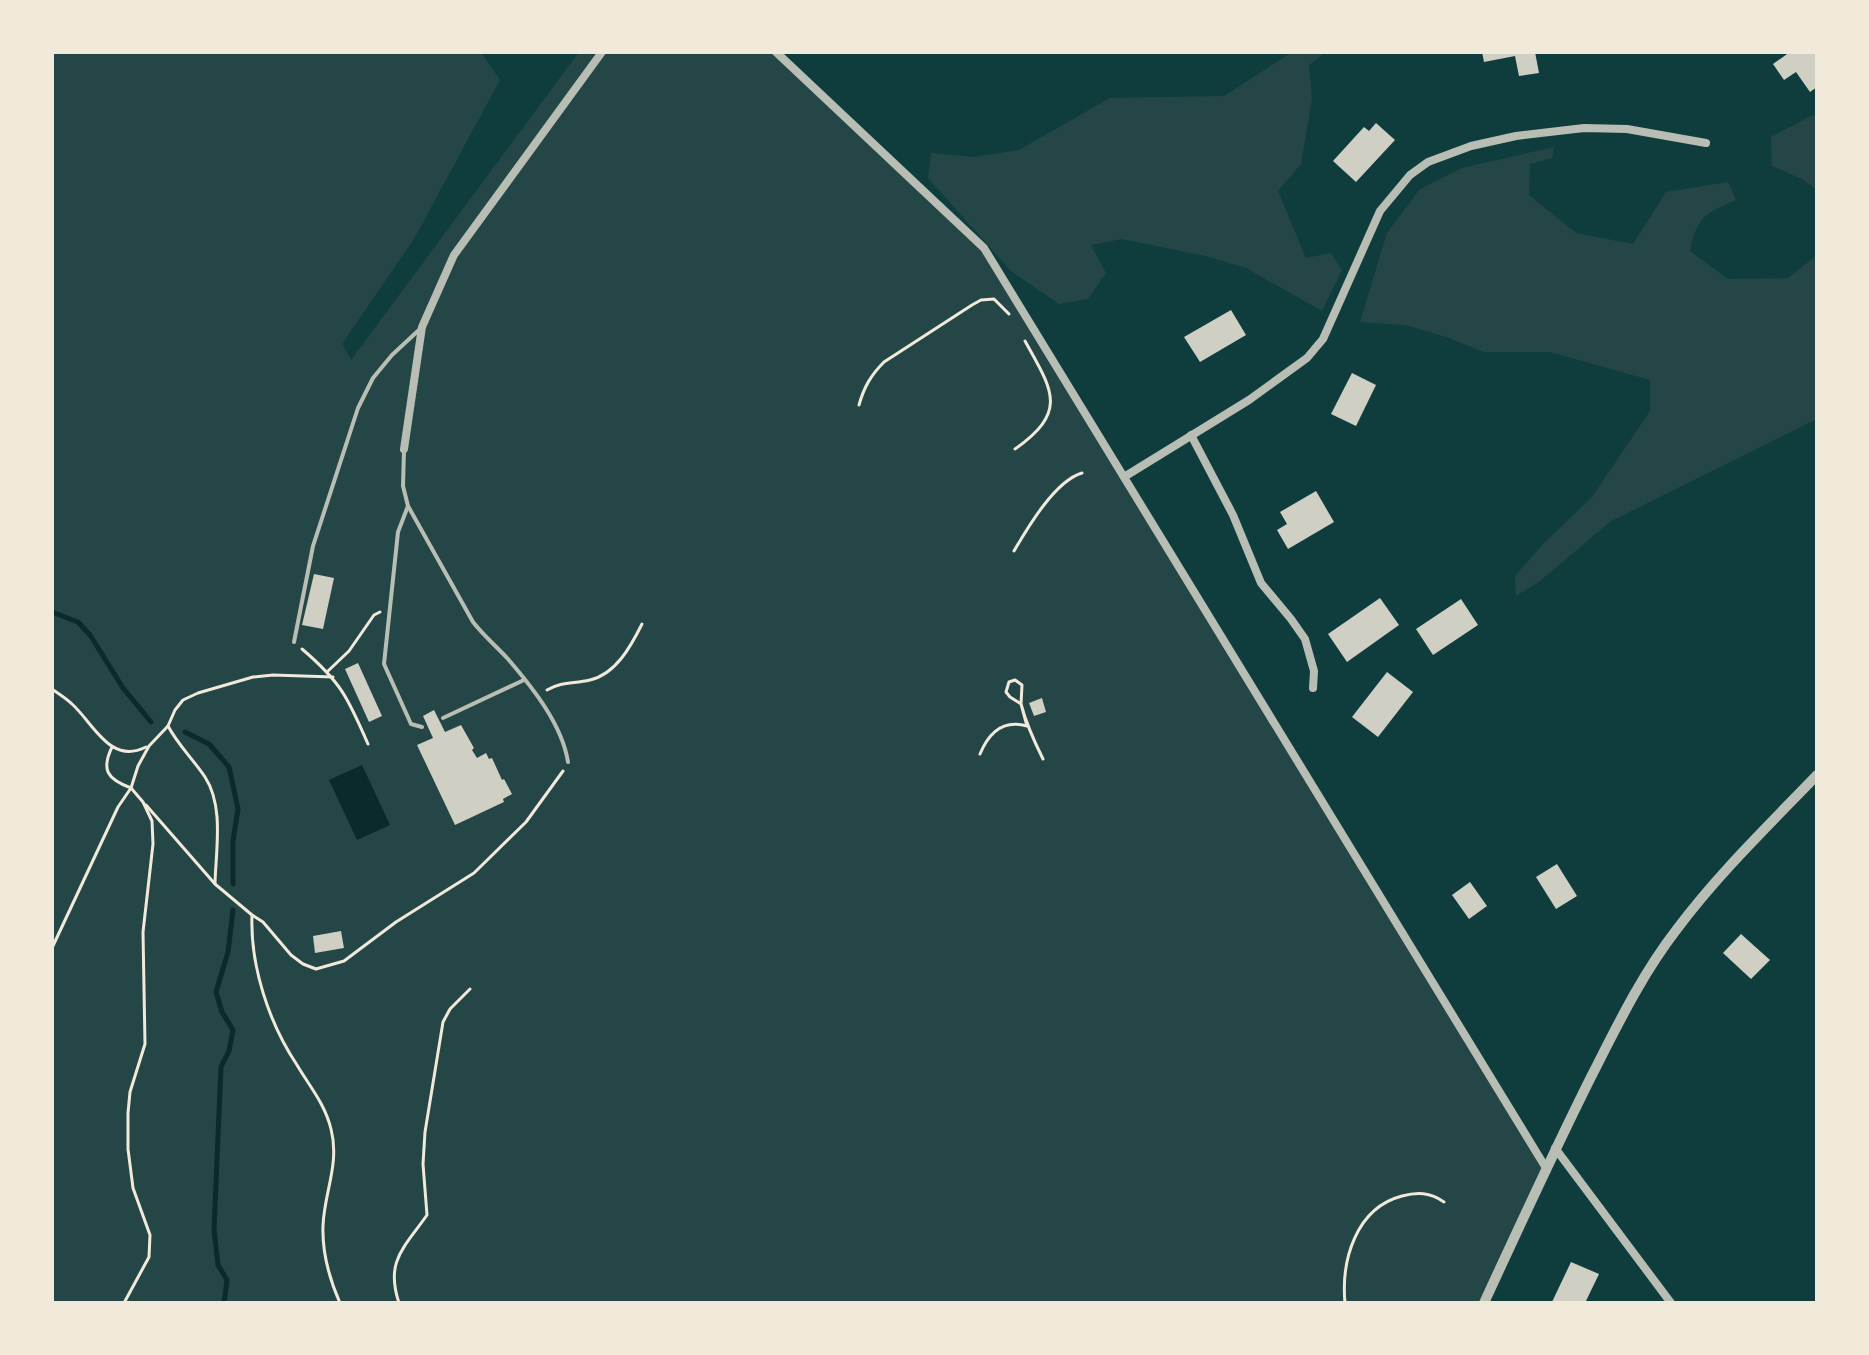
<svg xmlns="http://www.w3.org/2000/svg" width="1869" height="1355" viewBox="0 0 1869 1355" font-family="'DejaVu Sans',sans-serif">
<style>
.green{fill:#244646}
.water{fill:#0a2a2b}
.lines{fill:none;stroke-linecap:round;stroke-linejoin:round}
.stream{stroke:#0a2a2b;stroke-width:5}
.building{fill:#cfcfc3}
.path{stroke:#f1e9da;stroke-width:3}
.service{stroke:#b8beb3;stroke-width:4}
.minor{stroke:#b8beb3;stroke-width:8}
.tertiary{stroke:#b8beb3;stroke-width:10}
</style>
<rect width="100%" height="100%" fill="#0f3d3e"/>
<!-- green -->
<g class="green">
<path d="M52 52H481L500 80 414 239 342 344 351 360 579 52H776L984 248 1546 1168 1484 1303H52Z"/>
<path d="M1292 52H1326L1309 65 1312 99 1301 164 1278 191 1306 258 1331 253 1342 270 1322 311 1246 268 1206 256 1122 239 1091 245 1106 273 1088 299 1059 304 1011 271 928 178 931 153 974 157 1019 150 1110 98 1224 96Z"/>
<path d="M1817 113V190L1802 179 1772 166 1771 137Z"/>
<path d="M1554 147 1552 158 1530 164 1529 195 1576 233 1633 244 1666 192 1728 182 1736 200C1705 214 1697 216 1690 251L1728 279 1788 278 1817 255V419L1611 521 1540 581 1516 596 1515 576 1544 543 1592 497 1650 411V380L1550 352H1484L1446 337 1405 325 1360 322 1387 233 1420 189 1462 168Z"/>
</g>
<!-- water -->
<path class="water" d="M362 765 390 825 357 840 329 780Z"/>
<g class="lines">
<!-- stream -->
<g class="stream">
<path d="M52 612 78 622 90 635 123 688 151 722"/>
<path d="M185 732 209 744 229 767 238 809 233 841V884"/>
<path d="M224 1303 227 1280 218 1265 214 1229 221 1067 229 1051 233 1030 222 1012 216 992 228 952 233 910"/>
</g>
</g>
<!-- building -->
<g class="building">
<path d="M1482 52H1535L1539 73 1519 76 1515 56 1484 62Z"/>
<path d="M1790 52H1817V87L1810 92 1796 72 1784 80 1773 64Z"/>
<path d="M1376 123 1395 140 1356 182 1333 161 1364 127 1369 131Z"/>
<path d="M1231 310 1246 335 1200 362 1184 337Z"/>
<path d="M1352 373 1376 385 1356 426 1331 414Z"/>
<path d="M1316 491 1334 522 1288 549 1277 530 1287 524 1280 512Z"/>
<path d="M314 574 334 578 323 629 302 625Z"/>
<path d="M1380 598 1399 625 1347 662 1328 634Z"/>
<path d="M1461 599 1478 625 1433 655 1416 629Z"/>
<path d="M358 663 382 716 369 722 345 669Z"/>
<path d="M1387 672 1413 692 1378 737 1352 717Z"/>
<path d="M1042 698 1046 712 1034 716 1029 703Z"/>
<path d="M434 710 445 732 461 725 474 748 472 750 477 758 486 753 489 759 492 758 502 780 504 779 512 794 503 799 504 802 455 825 417 745 433 738 423 716Z"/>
<path d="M1557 864 1577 896 1556 909 1536 877Z"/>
<path d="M1470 882 1487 906 1469 919 1452 895Z"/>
<path d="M341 931 344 948 315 953 313 936Z"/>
<path d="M1741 934 1770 960 1751 979 1723 953Z"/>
<path d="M1571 1262 1599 1274 1585 1303H1556L1552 1302Z"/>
</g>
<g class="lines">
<!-- path -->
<g class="path">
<path d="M859 405C864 387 871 375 884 362L972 305 981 300 994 299 1009 314"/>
<path d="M1015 449C1069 411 1052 390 1025 341"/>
<path d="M1014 551C1028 527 1055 481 1082 473"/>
<path d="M302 649C341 682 348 698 368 744"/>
<path d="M328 671 349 651 374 615 380 612"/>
<path d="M52 689C59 694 66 698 72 704 94 724 110 765 146 747"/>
<path d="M547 690C562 681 574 684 590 680 616 674 631 646 642 624"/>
<path d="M168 726C178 745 193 759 205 777 224 806 216 849 215 883"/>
<path d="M980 754C989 732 1003 719 1027 726L1021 704 1022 685 1015 680 1009 682 1006 692 1010 697 1021 704C1026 723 1034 741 1043 759"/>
<path d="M146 805 215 884 252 915C250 966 269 1023 297 1065 310 1087 325 1104 331 1129 340 1164 324 1193 323 1226 322 1254 329 1278 340 1303"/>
<path d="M252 915 263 922 291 955 303 964 316 969 344 961 396 922 474 873 526 822 563 771"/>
<path d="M52 948 118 807 131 788C107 779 101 770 112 747"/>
<path d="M124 1303 149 1257 150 1235 133 1188 128 1149V1113L130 1092 145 1044 143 932 153 844 152 821 143 802 131 788 138 766 149 746 168 726 175 710 183 700 198 693 253 677 273 675 333 677"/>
<path d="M399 1303C385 1261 404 1248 427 1215L423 1164 425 1132 443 1022 450 1009 470 989"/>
<path d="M1345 1303C1341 1260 1356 1208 1402 1196 1417 1192 1430 1192 1444 1202"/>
</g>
<!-- service -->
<g class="service">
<path d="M404 450 403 486 408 506 473 622C484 636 496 646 508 659 532 687 562 724 568 762"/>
<path d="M408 506 398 532 384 664 411 724 422 727"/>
<path d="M294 642 313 546 358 408 373 378 392 355 420 329"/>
<path d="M443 718 524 680"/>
</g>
<!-- minor -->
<g class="minor">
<path d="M776 52 984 248 1546 1168"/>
<path d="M1191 435 1233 515 1261 583 1291 619 1305 639 1314 671 1313 688"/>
<path d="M404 449 422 327 454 255 602 52"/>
<path d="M1124 477 1249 400 1307 358 1323 339 1380 211 1410 175 1428 162 1471 146 1516 136 1584 128 1627 129 1706 143"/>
<path d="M1555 1148 1671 1303"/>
</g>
<!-- tertiary -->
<path class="tertiary" d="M1484 1303C1519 1227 1554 1151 1591 1077 1617 1026 1642 974 1677 929 1719 873 1769 825 1817 775"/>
</g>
<!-- border -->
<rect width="1869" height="1355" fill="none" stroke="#f1e9da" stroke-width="108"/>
</svg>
